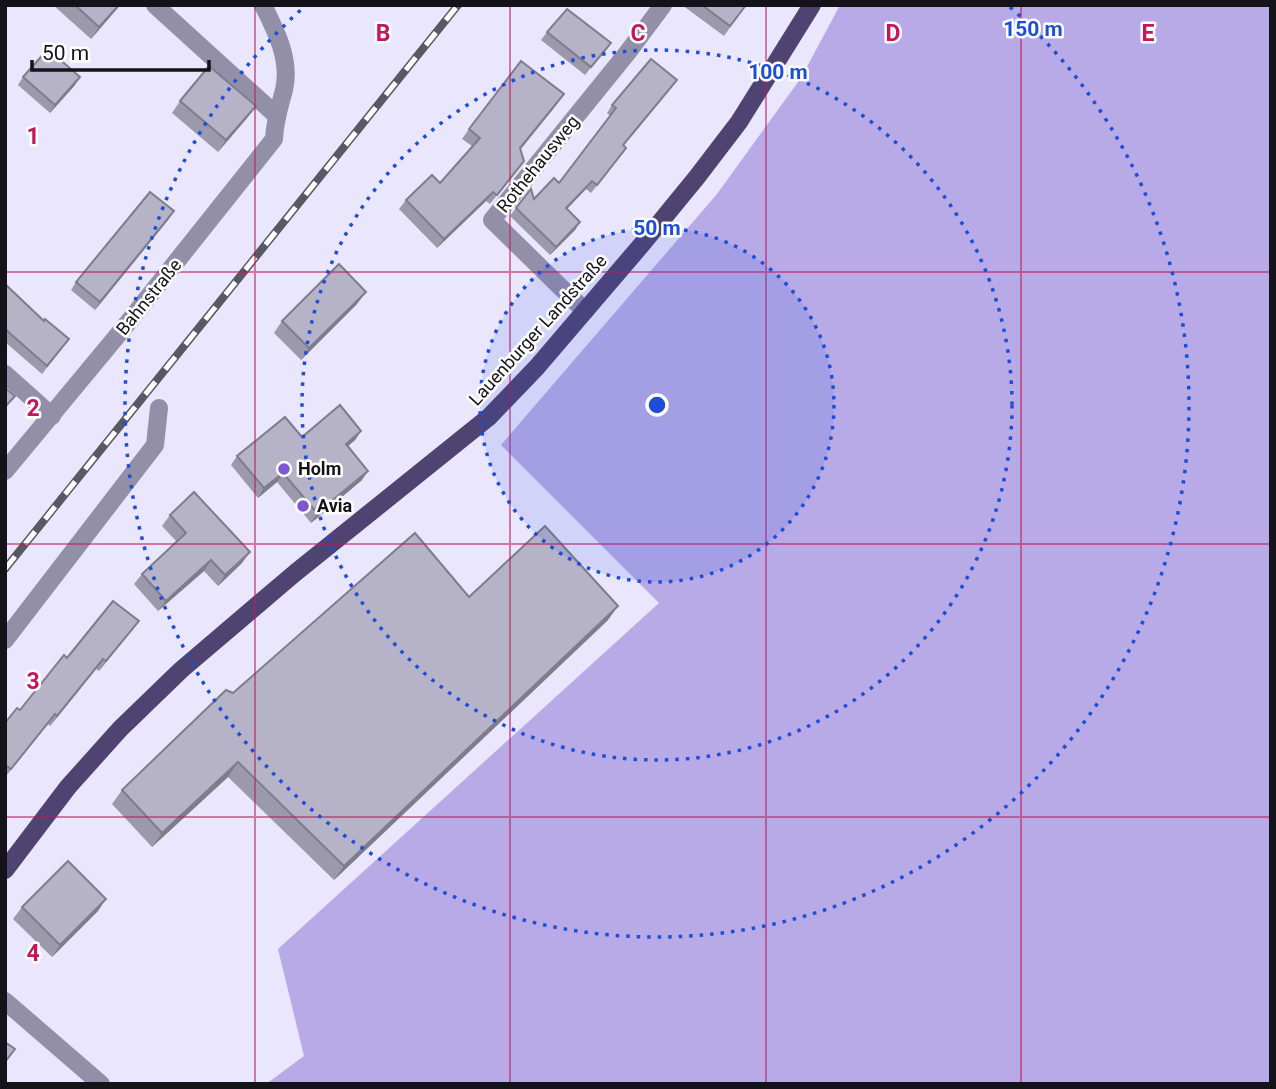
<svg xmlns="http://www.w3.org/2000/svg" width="1276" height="1089" viewBox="0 0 1276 1089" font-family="Roboto,sans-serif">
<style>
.forest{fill:#b7aae7}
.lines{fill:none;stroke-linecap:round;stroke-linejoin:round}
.minor{stroke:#948fa9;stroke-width:18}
.major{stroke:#4f4471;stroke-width:18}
.rail-casing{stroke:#5a5865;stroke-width:8}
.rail{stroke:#fff;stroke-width:5;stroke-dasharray:16;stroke-linecap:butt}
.wall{fill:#9d99ac}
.shaded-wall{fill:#7f7d8c}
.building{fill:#b6b2c8;stroke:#7f7d8c;stroke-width:2}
.grid{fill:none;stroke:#c2185b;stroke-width:2;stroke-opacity:0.55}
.ring{fill:none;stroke:#1d4ed8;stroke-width:3.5;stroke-dasharray:3.5 7}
.poi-dot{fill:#7d57d1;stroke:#fff;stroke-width:2.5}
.labels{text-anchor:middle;stroke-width:5;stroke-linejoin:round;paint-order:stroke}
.street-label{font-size:18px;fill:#14131a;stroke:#fff}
.poi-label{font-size:18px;font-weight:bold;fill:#14131a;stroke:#fff;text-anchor:start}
.grid-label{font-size:23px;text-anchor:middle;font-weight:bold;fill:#c2185b;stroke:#fff;stroke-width:5;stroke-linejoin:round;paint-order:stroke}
.centre{fill:#1d4ed8;stroke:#fff;stroke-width:3.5}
.ring-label{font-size:21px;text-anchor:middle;font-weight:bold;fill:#1d4ed8;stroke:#fff;stroke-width:5;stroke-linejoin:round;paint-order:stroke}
</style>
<rect width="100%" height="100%" fill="#eae6fd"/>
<!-- forest -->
<path class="forest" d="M840 5H1271V1084H266L304 1056 278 949 659 603 501 445 717 194 801 78Z"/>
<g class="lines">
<!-- minor -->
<g class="minor">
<path d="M155 5 276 115"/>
<path d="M585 311 492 220 628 52 663 5"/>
<path d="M5 374 52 416"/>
<path d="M5 471 122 330 274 139C275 119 279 109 284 90 291 60 276 31 263 5"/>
<path d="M5 640 155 445 159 408"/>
<path d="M5 1001 101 1084"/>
</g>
<!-- major -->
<path class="major" d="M5 870 68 787 120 729 181 670 295 573 489 417 537 367 643 243 697 177 739 122 812 5"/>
<defs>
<path id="rail" d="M5 569 458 5"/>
</defs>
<!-- rail casing -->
<use href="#rail" class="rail-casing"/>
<!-- rail -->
<use href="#rail" class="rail"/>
</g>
<!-- wall -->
<g class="wall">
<path d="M53 5H120L91 39Z"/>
<path d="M682 5H746L724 36Z"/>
<path d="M547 32 611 43 585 75 541 40Z"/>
<path d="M23 77 75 85 50 113 18 85Z"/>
<path d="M671 88 623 146 620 156 591 193 586 189 567 209 580 222 575 230 550 255 510 216 516 208 534 199 559 183 610 116 607 113 612 105Z"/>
<path d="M180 101 247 118 218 152 172 113Z"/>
<path d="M557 104 521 149 517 170 490 204 486 201 437 248 399 209 406 200 440 183 472 146 462 139 469 129Z"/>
<path d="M168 220 95 310 71 290 76 282Z"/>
<path d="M5 284 44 321 69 339 42 374 5 342Z"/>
<path d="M357 304 301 360 274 333 282 321Z"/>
<path d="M361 431 355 440 348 446 362 480 311 523 277 482 258 498 231 465 237 456 302 437Z"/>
<path d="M170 515 242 563 218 586 204 571 158 611 134 584 142 574 177 542 162 526Z"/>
<path d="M469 597 608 620 334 880 228 777 152 847 112 804 122 790 233 693Z"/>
<path d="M139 621 99 671 96 669 50 726 48 724 5 777V723L20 710 67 658Z"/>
<path d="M22 907 98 911 52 957 13 919Z"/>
</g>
<!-- shaded-wall -->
<g class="shaded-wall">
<path d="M119 5H120L116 10 91 39 99 27Z"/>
<path d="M80 77 75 85 50 113 55 105Z"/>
<path d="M677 80 671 88 617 153 623 145Z"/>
<path d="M564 94 557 104 514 157 520 148Z"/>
<path d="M256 106 247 118 218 152 226 140Z"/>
<path d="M592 181 586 189 560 216 566 208Z"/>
<path d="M493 192 486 201 437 248 444 239Z"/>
<path d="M174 211 168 220 95 310 100 302Z"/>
<path d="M580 222 575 230 550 255 556 247Z"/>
<path d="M366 292 357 304 301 360 309 348Z"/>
<path d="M361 431 355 440 340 453 346 444Z"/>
<path d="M368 471 362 480 311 523 317 513Z"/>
<path d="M283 473 277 482 258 498 264 488Z"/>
<path d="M250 552 242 563 218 586 225 575Z"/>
<path d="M211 560 204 571 158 611 166 601Z"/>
<path d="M618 606 608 620 334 880 344 866Z"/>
<path d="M139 621 99 671 106 661Z"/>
<path d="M103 659 96 669 50 726 57 716Z"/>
<path d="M55 714 48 724 5 777 11 769Z"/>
<path d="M238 762 228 777 152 847 162 833Z"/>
<path d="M106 899 98 911 52 957 60 945Z"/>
</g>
<!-- building -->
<g class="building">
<path d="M75 5H119L99 27Z"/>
<path d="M702 5H746L730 26Z"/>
<path d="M567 9 611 43 591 67 547 32Z"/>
<path d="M48 49 80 77 55 105 23 77Z"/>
<path d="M651 59 677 80 623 145 626 148 597 185 592 181 566 208 580 222 556 247 516 208 531 189 534 199 554 178 559 183 616 108 612 105Z"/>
<path d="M521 61 564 94 520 148 524 161 497 195 493 192 444 239 406 200 432 175 440 183 480 138 469 129Z"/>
<path d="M209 66 256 106 226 140 180 101Z"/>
<path d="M150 192 174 211 100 302 76 282Z"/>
<path d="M339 264 366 292 309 348 282 321Z"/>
<path d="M5 284 44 321 45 319 69 339 47 366 5 329Z"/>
<path d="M5 388 15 396 5 407Z"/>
<path d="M340 405 361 431 346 444 368 471 317 513 283 473 264 488 237 456 285 417 302 437Z"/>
<path d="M194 492 250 552 225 575 211 560 166 601 142 574 186 533 170 515Z"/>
<path d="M545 526 618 606 344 866 238 762 162 833 122 790 226 690 233 693 415 533 469 597Z"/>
<path d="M113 601 139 621 106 661 103 659 57 716 55 714 11 769 5 765V723L17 708 20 710 64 655 67 658Z"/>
<path d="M68 861 106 899 60 945 22 907Z"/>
<path d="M5 1042 15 1049 5 1062Z"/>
</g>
<!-- grid -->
<path class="grid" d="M255 5V1084M510 5V1084M766 5V1084M1021 5V1084M5 272H1271M5 544H1271M5 817H1271"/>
<!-- distance rings -->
<circle cx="657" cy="405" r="177" fill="#1d4ed8" fill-opacity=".12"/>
<g class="ring">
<circle cx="657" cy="405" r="177"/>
<circle cx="657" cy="405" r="355"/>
<path d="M1010 7A532 532 0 1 1 304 7"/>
</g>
<!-- markers -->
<g class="poi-dot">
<circle cx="284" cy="469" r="7"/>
<circle cx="303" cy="506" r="7"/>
</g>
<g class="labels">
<!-- street labels -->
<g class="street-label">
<text transform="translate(538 164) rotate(-51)" y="6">Rothehausweg</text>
<text transform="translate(149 297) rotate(-51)" y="6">Bahnstraße</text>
<text transform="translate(538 330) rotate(-48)" y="6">Lauenburger Landstraße</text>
</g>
<!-- poi labels -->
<g class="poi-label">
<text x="298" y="475">Holm</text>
<text x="317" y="512">Avia</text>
</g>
</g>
<g class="grid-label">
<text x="383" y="41">B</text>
<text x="638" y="41">C</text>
<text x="893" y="41">D</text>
<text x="1148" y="41">E</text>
<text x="33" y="144">1</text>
<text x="33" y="416">2</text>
<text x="33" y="689">3</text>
<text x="33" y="961">4</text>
</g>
<circle cx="657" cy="405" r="10" class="centre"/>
<g class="ring-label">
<text x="1033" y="36">150 m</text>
<text x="778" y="79">100 m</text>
<text x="657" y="235">50 m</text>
</g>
<!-- border -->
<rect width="1276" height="1089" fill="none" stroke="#14131a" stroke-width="14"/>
<!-- scale -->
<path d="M32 60v10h177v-10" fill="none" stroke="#14131a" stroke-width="3.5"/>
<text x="42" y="60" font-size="21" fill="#14131a" stroke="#ffffff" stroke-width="5" paint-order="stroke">50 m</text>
</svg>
